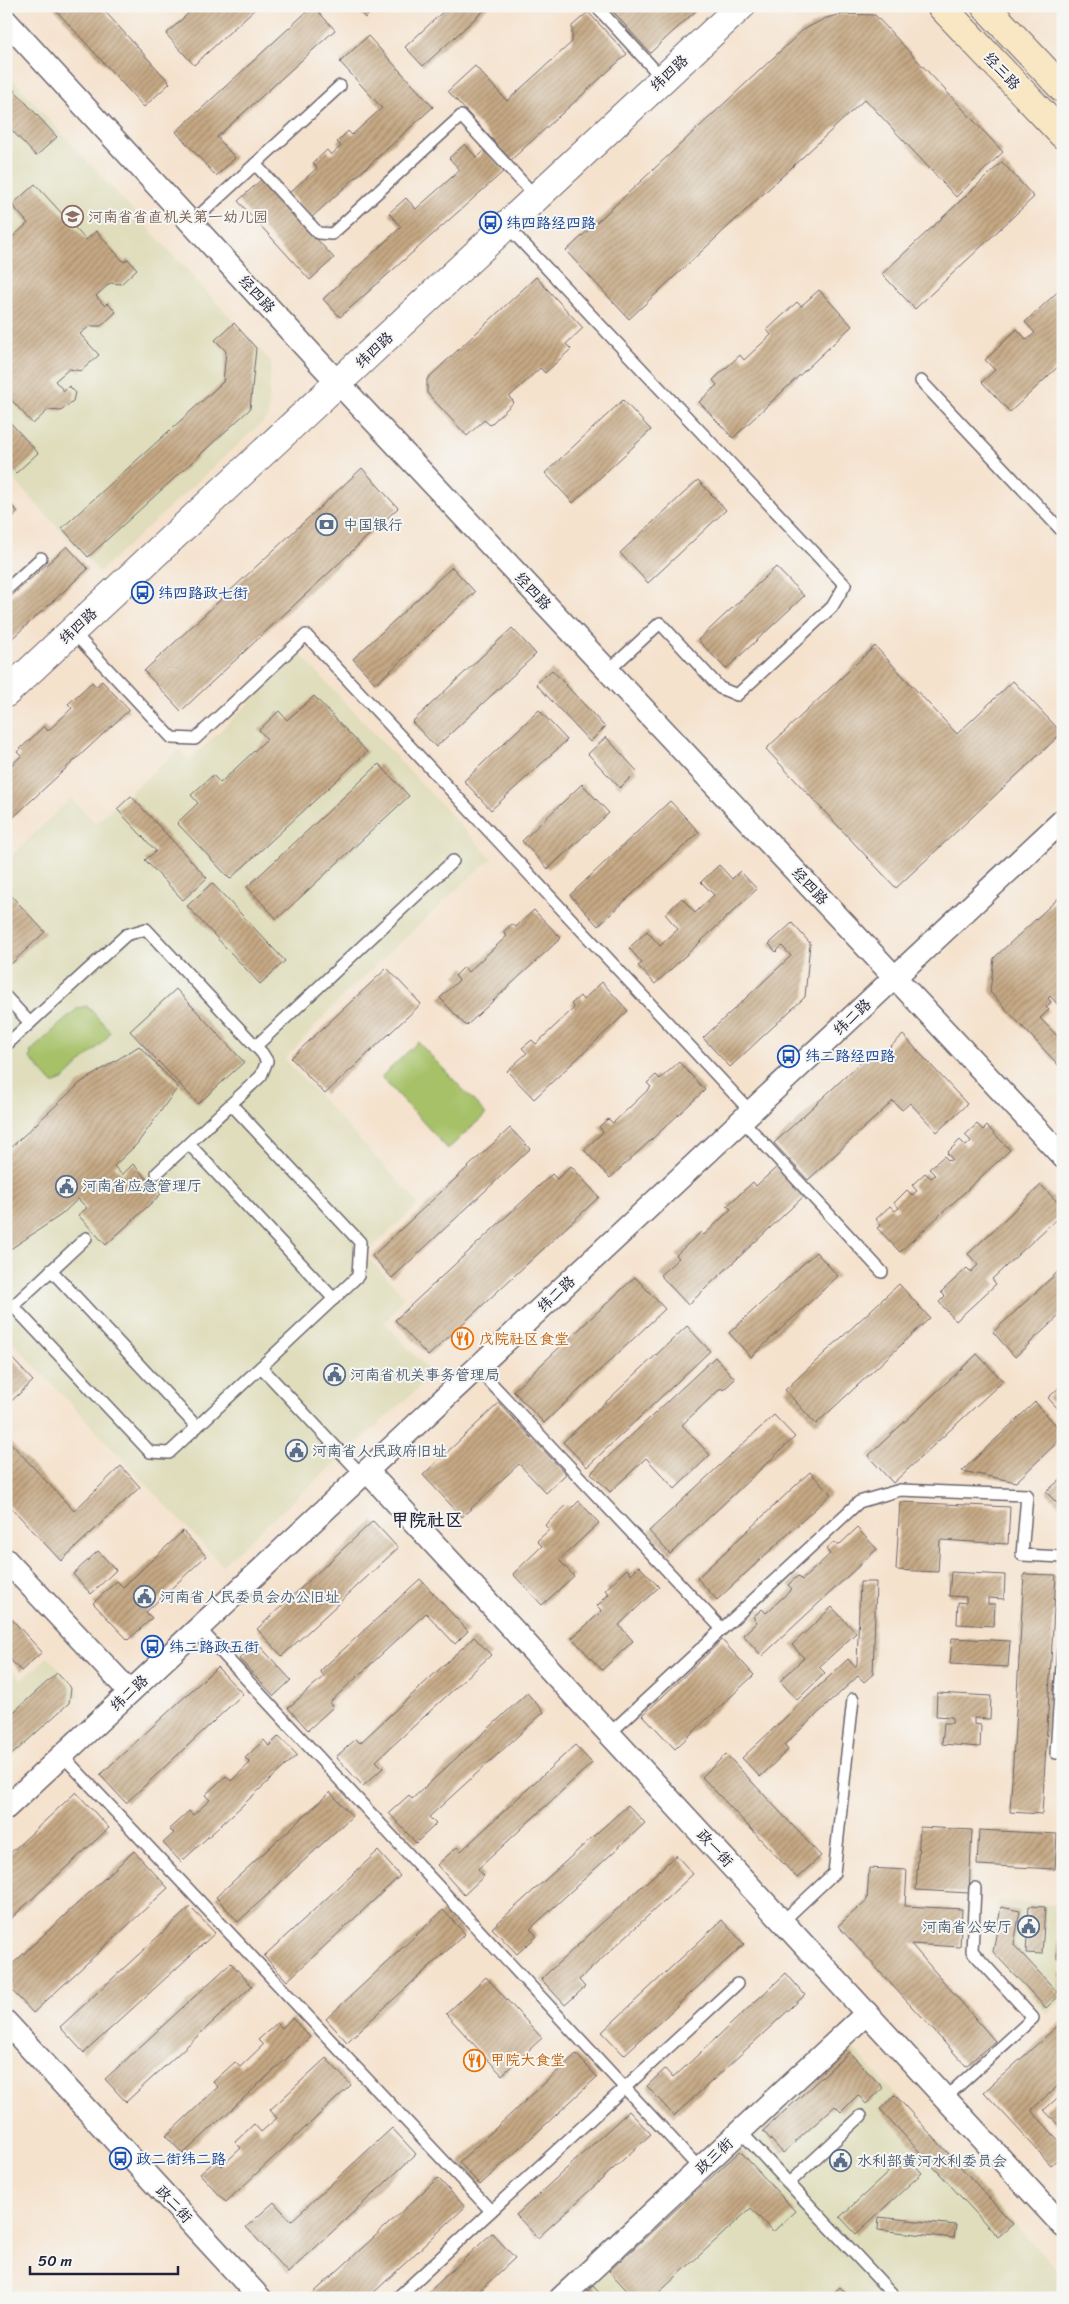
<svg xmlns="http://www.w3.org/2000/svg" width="1069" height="2304" viewBox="0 0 1069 2304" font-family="Sriracha,'LXGW WenKai TC',sans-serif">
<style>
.built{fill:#dfddbb}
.green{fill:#a6c167;stroke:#647251}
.building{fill:url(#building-hatch)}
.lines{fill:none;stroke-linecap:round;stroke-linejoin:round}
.service-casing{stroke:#6c656e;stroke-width:14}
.minor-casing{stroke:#6c656e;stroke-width:25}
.tertiary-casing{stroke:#6c656e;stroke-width:30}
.secondary-casing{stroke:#6c656e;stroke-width:30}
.service{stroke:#fff;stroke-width:11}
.minor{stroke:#fff;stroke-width:22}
.tertiary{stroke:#fff;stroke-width:28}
.secondary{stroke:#f9e7c3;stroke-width:28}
.labels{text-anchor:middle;stroke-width:4;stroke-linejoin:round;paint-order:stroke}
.street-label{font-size:15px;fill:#22223b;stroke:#f6f6f2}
.education-label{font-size:15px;fill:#785e54;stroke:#f6f6f2;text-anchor:start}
.transit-label{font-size:15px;fill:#164399;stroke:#f6f6f2;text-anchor:start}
.service-label{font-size:15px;fill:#4e5e75;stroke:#f6f6f2;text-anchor:start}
.food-label{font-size:15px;fill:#c56008;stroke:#f6f6f2;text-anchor:start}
.quarter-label{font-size:18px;font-weight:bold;fill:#22223b;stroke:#f6f6f2}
</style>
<defs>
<pattern id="building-hatch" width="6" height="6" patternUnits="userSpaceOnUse" patternTransform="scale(1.25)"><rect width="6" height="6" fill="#c6a984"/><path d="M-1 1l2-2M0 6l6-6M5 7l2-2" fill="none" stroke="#a0896d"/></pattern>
</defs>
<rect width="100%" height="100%" fill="#f6f6f2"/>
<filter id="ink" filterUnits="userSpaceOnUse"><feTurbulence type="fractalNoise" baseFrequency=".02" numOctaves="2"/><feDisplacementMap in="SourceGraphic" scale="10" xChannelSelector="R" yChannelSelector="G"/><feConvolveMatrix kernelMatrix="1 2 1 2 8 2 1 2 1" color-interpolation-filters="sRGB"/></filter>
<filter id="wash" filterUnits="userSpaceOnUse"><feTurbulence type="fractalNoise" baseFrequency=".0096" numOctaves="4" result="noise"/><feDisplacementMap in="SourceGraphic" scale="20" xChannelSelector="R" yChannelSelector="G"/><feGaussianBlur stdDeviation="1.12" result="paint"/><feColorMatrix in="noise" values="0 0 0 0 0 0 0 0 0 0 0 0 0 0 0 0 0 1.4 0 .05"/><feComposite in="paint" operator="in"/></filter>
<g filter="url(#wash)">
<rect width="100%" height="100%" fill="#f5e2cd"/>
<!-- built -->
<g class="built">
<path d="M6 72 271 362 268 417 99 572 6 471Z"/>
<path d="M300 654 492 859 481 867 343 996 285 1059 419 1204 365 1254 404 1296 385 1323 433 1375 222 1565 6 1335V861L71 798 95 823 179 750 190 760Z"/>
<path d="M48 1657 81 1694 6 1763V1662L22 1679Z"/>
<path d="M1063 1812V2000L1047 2014 988 1949 998 1901 1057 1905Z"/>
<path d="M851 2046 1063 2276V2298H577Z"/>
</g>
<!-- green -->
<g class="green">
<path d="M87 1006 110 1031 106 1039 64 1079 53 1084 30 1058 31 1051 78 1008Z"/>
<path d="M418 1042 486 1114 448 1149 381 1077Z"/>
</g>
<g id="blocks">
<!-- building -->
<g class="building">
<path d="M52 6H100L170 83 144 107Z"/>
<path d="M196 6H258L194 65 166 34Z"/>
<path d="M313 6 335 30 217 137 235 158 216 176 176 132Z"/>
<path d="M355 6H378L365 18Z"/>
<path d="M449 6H489L423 66 405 47Z"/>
<path d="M608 6H701L650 53Z"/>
<path d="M588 12 627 54 511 160 448 91 475 66 507 101 572 42V26Z"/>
<path d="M842 14 875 15 1003 152 956 197 865 99 629 319 566 251 803 30 826 18Z"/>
<path d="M368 36 433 107 312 217 289 193 317 168 313 163 327 150 331 155 341 146 337 142 348 131 352 135 382 108 340 62Z"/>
<path d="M6 81 57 137 36 156 6 124Z"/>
<path d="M465 144 477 158 485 150 504 171 340 317 323 299 401 227 389 213 406 198 416 209 460 170 449 158Z"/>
<path d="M1002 162 1034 197 915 309 882 274Z"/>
<path d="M262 179 334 258 310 280 238 201Z"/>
<path d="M35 184 86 240 96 231 124 262 128 259 137 269 121 284 110 283 96 296 105 306 107 303 116 312 101 326H90L80 334 99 355 81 371 69 369 55 381 64 391 69 386 75 392 73 401 61 411 48 410 33 424 6 394V243L28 223 12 205Z"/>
<path d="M536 277 583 328 566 344 571 349 545 373 540 368 509 397 514 402 490 425 484 420 467 436 427 393V379Z"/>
<path d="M1063 287V362L1010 412 982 382 995 370 985 360 1017 329 1027 340 1035 333 1025 322Z"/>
<path d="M819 290 852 326 733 438 699 402 717 385 713 380 740 355 744 360 771 335 767 330 797 302 801 306Z"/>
<path d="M234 323 256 348 250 409 88 557 62 528 223 382 226 351 215 340Z"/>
<path d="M623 400 651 430 573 503 545 473Z"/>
<path d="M6 418 38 453 16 473 6 462Z"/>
<path d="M362 468 398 508 181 711 144 671Z"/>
<path d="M698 480 726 510 648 583 620 553Z"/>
<path d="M6 499 18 512 6 522Z"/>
<path d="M67 546 88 569 6 644V601Z"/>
<path d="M452 567 475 592 376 684 353 659Z"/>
<path d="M776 567 804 596 726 669 698 640Z"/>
<path d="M512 628 536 654 436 747 412 722Z"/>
<path d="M875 646 957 734 1013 681 1062 733 896 888 766 749Z"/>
<path d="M552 670 605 727 590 742 536 684Z"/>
<path d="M102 681 129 710 6 824V770L21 756 17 752 44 726 48 731 72 708 68 704 92 682 96 687Z"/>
<path d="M314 696 367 752 230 879 177 823 198 803 191 795 213 775 220 783 267 739 259 730 279 711 287 720Z"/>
<path d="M539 710 567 740 491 810 464 781Z"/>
<path d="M606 737 637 771 620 788 588 754Z"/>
<path d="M379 764 409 796 277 919 247 887Z"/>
<path d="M582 784 609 813 548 869 522 841Z"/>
<path d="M131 796 207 878 183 900 145 860 156 851 117 809Z"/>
<path d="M670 801 699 832 598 926 570 895Z"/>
<path d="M719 865 732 879 740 871 757 889 655 984 638 966 642 963 629 948 647 931 660 946 678 929 665 914 682 898 695 913 714 895 701 882Z"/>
<path d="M212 883 285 961 260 984 187 906Z"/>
<path d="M6 890 45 932 11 964 6 959Z"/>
<path d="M1063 894V1010L1050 996 1048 998 1051 1002 1046 1007 1049 1010 1040 1018 1063 1042V1070L990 992 994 958Z"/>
<path d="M534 910 561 938 466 1026 440 998 459 980 455 976 464 967 468 972 507 936 503 932 512 924 516 927Z"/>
<path d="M792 923 810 943 805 997 730 1067 703 1038 791 956 782 946 776 952 769 944Z"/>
<path d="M387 968 421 1004 325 1094 291 1058Z"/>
<path d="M602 982 628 1011 534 1099 507 1071 527 1053 522 1048 532 1040 536 1044 574 1008 571 1004 580 996 583 1000Z"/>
<path d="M176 989 244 1062 198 1104 130 1031Z"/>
<path d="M903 1035 967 1104 937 1132 910 1103 902 1110 893 1101 808 1180 774 1143 873 1051 879 1057Z"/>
<path d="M139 1046 178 1087 137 1144 114 1166 122 1175 133 1164 161 1194 106 1245 78 1215 87 1208 78 1199 61 1215 6 1252V1152L80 1083Z"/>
<path d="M679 1062 705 1090 610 1178 584 1150 603 1132 599 1127 608 1119 613 1123 651 1087 647 1083 656 1075 660 1079Z"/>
<path d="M977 1124 983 1130 987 1126 1010 1150 900 1252 877 1228 881 1225 876 1219 890 1206 895 1211 899 1208 894 1203 907 1190 912 1195 917 1191 912 1185 925 1173 931 1178 935 1175 929 1169 944 1156 949 1161 952 1159 947 1153 960 1140 966 1146 971 1141 965 1135Z"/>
<path d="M510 1128 530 1149 392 1278 372 1256Z"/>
<path d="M571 1166 599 1197 428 1356 395 1320 552 1174 557 1179Z"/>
<path d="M777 1167 804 1196 688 1305 660 1275 679 1258 676 1255 701 1232 704 1235 731 1209 727 1206 753 1182 756 1186Z"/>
<path d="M1041 1185 1063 1208V1213L992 1279 996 1284 956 1321 939 1302 945 1296 941 1292 967 1268 971 1272 978 1265 968 1254Z"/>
<path d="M816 1252 838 1276 751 1357 729 1333Z"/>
<path d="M1063 1267V1312L1015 1357 993 1332Z"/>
<path d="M635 1277 665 1309 544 1423 513 1391Z"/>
<path d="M899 1284 930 1318 816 1424 785 1390Z"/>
<path d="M687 1326 710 1351 587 1467 563 1442Z"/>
<path d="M6 1352 33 1381 6 1406Z"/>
<path d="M977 1354 1003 1381 893 1483 868 1456Z"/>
<path d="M715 1357 735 1379 723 1390 721 1388 682 1425 710 1455 675 1489 646 1458 610 1492 591 1473Z"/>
<path d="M1063 1384V1414L1048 1398Z"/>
<path d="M1035 1402 1063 1433V1437L1016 1482 962 1471Z"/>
<path d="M499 1403 566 1474 546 1493 519 1464 462 1517 423 1475Z"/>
<path d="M774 1415 795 1437 670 1554 649 1531Z"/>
<path d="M6 1438 74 1511 121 1466 140 1487 61 1561 6 1502Z"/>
<path d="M810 1472 831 1494 717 1600 697 1578Z"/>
<path d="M1063 1477V1509L1046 1492Z"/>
<path d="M579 1501 599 1523 559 1560 574 1576 542 1605 513 1574 542 1546 537 1541 549 1530 545 1525 567 1505 571 1509Z"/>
<path d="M900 1502 1010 1507 1008 1544 940 1540 938 1572 896 1570Z"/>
<path d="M373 1521 398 1548 282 1656 257 1629Z"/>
<path d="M857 1528 877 1549 762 1656 743 1635 757 1622 753 1617 762 1609 766 1613 792 1589 788 1585 798 1576 802 1580 830 1554 826 1549 834 1542 838 1546Z"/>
<path d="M183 1531 206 1556 146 1612 152 1618 128 1640 93 1603 117 1581 123 1587Z"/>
<path d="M98 1551 116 1570 91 1594 73 1574Z"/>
<path d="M639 1566 659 1587 619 1625 633 1641 602 1670 572 1638 602 1611 597 1606 609 1594 605 1590 627 1569 631 1574Z"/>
<path d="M951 1572 1005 1575 1004 1599 988 1598V1604H995L994 1626 957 1624 958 1602 966 1603V1597L949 1596Z"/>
<path d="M1024 1574 1056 1575 1042 1814 1010 1812Z"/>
<path d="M420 1579 468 1631 455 1644 426 1613 329 1703 333 1707 308 1730 288 1708 324 1676 320 1671Z"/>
<path d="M860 1582H876L873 1674 864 1682 858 1676 784 1745 788 1750 760 1777 742 1758 848 1659 855 1667 857 1664Z"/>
<path d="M832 1607 856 1633 819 1667 825 1673 797 1700 780 1681 804 1658 792 1645Z"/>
<path d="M6 1613 42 1652 21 1671 6 1655Z"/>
<path d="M474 1637 491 1655 376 1761 383 1768 363 1786 336 1757 356 1739 360 1743Z"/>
<path d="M952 1638 1010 1641 1008 1667 950 1664Z"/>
<path d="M722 1640 754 1675 675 1749 643 1715Z"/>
<path d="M257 1643 291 1680 274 1696 239 1659Z"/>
<path d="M217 1667 243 1694 126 1803 100 1775Z"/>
<path d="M57 1673 71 1688 69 1703 6 1760V1719Z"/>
<path d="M527 1693 544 1712 429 1817 436 1824 416 1843 389 1813 409 1795 412 1799Z"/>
<path d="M937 1693 991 1696 990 1719 974 1718V1724L981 1725 980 1747 942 1744 944 1723H952V1717L936 1716Z"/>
<path d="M279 1736 297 1755 181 1862 163 1843 174 1833 169 1829 189 1811 193 1815 210 1800 205 1795 226 1776 231 1781 250 1763 245 1758 264 1740 269 1746Z"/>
<path d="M575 1745 592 1763 478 1869 484 1876 464 1895 437 1865 457 1847 461 1851Z"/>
<path d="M726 1754 821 1856 797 1878 702 1777Z"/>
<path d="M76 1792 109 1828 6 1923V1857Z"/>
<path d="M330 1792 352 1816 238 1922 216 1897Z"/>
<path d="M628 1805 645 1823 530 1929 537 1936 517 1954 492 1928Z"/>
<path d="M920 1827 972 1830 969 1893 916 1890Z"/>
<path d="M979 1830 1057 1834 1055 1869 977 1865Z"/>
<path d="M134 1851 168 1888 33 2013 6 1984V1970Z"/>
<path d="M378 1851 400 1876 287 1981 264 1956Z"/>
<path d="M676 1855 693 1874 579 1980 585 1987 565 2005 541 1979Z"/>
<path d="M869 1868 907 1870 905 1906 962 1909 960 1947 911 1944 995 2041 966 2066 838 1926 867 1900Z"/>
<path d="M1061 1893H1063V1959H1057Z"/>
<path d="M1029 1906 1045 1907 1042 1954 1026 1953Z"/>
<path d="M190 1907 215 1933 84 2053 60 2027Z"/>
<path d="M1001 1907 1020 1911 1014 1945 1060 1995 1046 2008 993 1952Z"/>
<path d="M443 1910 465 1934 347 2042 326 2019Z"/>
<path d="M722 1920 744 1944 624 2055 602 2032Z"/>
<path d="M231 1963 252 1986 126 2102 105 2079Z"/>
<path d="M786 1973 805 1995 674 2116 647 2086 665 2069 673 2078Z"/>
<path d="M1060 1973H1063V1993H1059Z"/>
<path d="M486 1977 542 2038 502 2075 446 2014Z"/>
<path d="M292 2018 310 2037 183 2154 166 2136 218 2087 213 2082 235 2062 240 2067 263 2045 258 2040 277 2023 282 2028Z"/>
<path d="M1063 2021V2081L1031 2110 1063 2145V2155L1051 2165 984 2092Z"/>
<path d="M849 2052 883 2088 866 2104 858 2095 841 2112 835 2106 783 2153 763 2131Z"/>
<path d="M576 2054 597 2077 480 2185 459 2162Z"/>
<path d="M326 2058 351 2085 226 2202 200 2174 216 2160 222 2166 241 2148 235 2142 254 2124 261 2132 277 2118 270 2110Z"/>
<path d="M1063 2093V2127L1061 2128 1044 2110Z"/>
<path d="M895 2095 1013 2224 998 2237 880 2109Z"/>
<path d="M629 2111 651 2134 538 2238 516 2215Z"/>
<path d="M392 2128 416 2154 288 2273 246 2227 274 2202 291 2221Z"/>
<path d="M740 2151 795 2211 773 2232 751 2208 653 2298H634L609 2271Z"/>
<path d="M906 2156 922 2173 856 2234 840 2217Z"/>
<path d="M438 2178 465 2207 368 2298H308Z"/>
<path d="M879 2217 956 2225 954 2238 878 2230Z"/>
<path d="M492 2233 515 2258 472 2298H422Z"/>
<path d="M593 2286 604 2298H581Z"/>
<path d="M840 2287 851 2298H828Z"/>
</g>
</g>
</g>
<g filter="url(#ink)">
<use href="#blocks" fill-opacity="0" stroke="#6c656e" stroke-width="1"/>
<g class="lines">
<defs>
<g id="service">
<path d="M596 6 663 79"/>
<path d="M255 164 318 233 332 234 461 116 536 197"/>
<path d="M191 223 340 86"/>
<path d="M506 225 845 585 832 607 737 695 720 688 660 623 608 671"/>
<path d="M921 381 1063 532"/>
<path d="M6 590 41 558"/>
<path d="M72 631 172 738 195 739 306 635 751 1112"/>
<path d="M6 997 30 1023"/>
<path d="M6 1045 126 935 146 929 262 1053 267 1061 261 1076 157 1173"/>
<path d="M256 1046 453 861"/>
<path d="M742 1120 882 1272"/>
<path d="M189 1144 334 1299"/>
<path d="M86 1238 13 1306 150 1452 169 1453 358 1276 360 1242 231 1104"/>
<path d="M51 1270 197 1427"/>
<path d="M261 1367 362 1475"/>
<path d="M477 1368 722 1629"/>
<path d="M199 1628 700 2169"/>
<path d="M609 1734 859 1502 900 1490 1027 1495 1022 1555 1063 1557"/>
<path d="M1056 1753 1063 1650"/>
<path d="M62 1755 491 2211"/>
<path d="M782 1922 834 1873 853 1699"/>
<path d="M945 2098 1033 2018 972 1951 975 1888"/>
<path d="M740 2131 896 2298"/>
<path d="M789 2183 861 2116"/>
<path d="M397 2298 737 1984"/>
</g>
<g id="minor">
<path d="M6 21 317 360 1063 1157"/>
<path d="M367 1471 1063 2226"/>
<path d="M6 1560 130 1692"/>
<path d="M6 1808 1063 820"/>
<path d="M6 2022 260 2298"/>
<path d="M561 2298 867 2013"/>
</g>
<path id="tertiary" d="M6 693 741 6"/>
<g id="secondary">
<path d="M941 6 1063 135"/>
<path d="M985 6 1063 89"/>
</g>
</defs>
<!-- service casing -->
<use href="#service" class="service-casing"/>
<!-- minor casing -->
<use href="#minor" class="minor-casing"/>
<!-- tertiary casing -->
<use href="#tertiary" class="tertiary-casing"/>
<!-- secondary casing -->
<use href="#secondary" class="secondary-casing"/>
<!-- service -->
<use href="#service" class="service"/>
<!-- minor -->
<use href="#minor" class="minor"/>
<!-- tertiary -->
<use href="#tertiary" class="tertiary"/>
<!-- secondary -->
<use href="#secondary" class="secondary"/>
</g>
</g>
<!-- icons -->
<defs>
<symbol id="school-ring" viewBox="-11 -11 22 22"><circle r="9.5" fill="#f6f6f2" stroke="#8d6e63" stroke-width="1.5"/><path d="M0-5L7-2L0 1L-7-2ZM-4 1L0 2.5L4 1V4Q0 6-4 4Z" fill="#8d6e63"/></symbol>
<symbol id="bus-ring" viewBox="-11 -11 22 22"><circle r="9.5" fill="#f6f6f2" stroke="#1a4fb4" stroke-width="1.5"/><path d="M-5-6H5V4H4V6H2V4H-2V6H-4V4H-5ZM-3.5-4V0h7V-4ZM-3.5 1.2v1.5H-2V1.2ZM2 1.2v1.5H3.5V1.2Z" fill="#1a4fb4"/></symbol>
<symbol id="bank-ring" viewBox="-11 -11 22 22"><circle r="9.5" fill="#f6f6f2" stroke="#5c6f8a" stroke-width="1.5"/><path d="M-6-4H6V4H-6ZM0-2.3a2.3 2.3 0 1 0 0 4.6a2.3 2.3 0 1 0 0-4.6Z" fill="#5c6f8a"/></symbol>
<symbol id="civic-ring" viewBox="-11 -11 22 22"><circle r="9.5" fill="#f6f6f2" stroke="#5c6f8a" stroke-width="1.5"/><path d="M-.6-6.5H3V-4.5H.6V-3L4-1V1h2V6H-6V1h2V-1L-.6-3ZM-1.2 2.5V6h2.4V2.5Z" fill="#5c6f8a"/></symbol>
<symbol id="restaurant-ring" viewBox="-11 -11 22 22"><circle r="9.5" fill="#f6f6f2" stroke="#e8710a" stroke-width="1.5"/><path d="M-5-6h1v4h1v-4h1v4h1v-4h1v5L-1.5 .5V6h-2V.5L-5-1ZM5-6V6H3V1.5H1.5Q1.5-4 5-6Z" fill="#e8710a"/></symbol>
</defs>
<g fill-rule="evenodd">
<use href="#school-ring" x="60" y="204" width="25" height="25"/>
<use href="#bus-ring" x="478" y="210" width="25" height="25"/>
<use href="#bank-ring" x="314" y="512" width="25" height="25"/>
<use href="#bus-ring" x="130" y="580" width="25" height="25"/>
<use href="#bus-ring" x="776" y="1044" width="25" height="25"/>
<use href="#civic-ring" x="54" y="1174" width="25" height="25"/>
<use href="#restaurant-ring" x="450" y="1326" width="25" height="25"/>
<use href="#civic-ring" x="322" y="1362" width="25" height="25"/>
<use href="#civic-ring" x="284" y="1438" width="25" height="25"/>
<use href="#civic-ring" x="132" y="1584" width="25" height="25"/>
<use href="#bus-ring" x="140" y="1634" width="25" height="25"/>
<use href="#civic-ring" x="1016" y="1914" width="25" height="25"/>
<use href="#restaurant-ring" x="462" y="2048" width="25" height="25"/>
<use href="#bus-ring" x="108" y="2146" width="25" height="25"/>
<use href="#civic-ring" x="828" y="2148" width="25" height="25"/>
</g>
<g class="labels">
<!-- street labels -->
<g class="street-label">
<text transform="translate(1002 71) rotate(47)" y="5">经三路</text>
<text transform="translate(669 73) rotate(-43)" y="5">纬四路</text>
<text transform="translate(257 294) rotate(47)" y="5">经四路</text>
<text transform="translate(374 350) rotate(-43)" y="5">纬四路</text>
<text transform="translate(533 591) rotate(47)" y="5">经四路</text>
<text transform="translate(78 626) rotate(-43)" y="5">纬四路</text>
<text transform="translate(810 886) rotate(47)" y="5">经四路</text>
<text transform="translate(852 1017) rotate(-43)" y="5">纬二路</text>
<text transform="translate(556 1294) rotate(-43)" y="5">纬二路</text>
<text transform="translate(129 1693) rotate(-43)" y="5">纬二路</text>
<text transform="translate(715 1848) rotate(47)" y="5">政一街</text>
<text transform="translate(714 2156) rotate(-43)" y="5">政三街</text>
<text transform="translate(174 2204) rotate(47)" y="5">政二街</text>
</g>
<!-- education labels -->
<g class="education-label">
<text x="88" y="222">河南省省直机关第一幼儿园</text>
</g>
<!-- transit labels -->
<g class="transit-label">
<text x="506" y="228">纬四路经四路</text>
<text x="158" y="598">纬四路政七街</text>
<text x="805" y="1061">纬二路经四路</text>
<text x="169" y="1652">纬二路政五街</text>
<text x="136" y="2164">政二街纬二路</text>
</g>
<!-- service labels -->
<g class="service-label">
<text x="343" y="530">中国银行</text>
<text x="82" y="1191">河南省应急管理厅</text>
<text x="350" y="1380">河南省机关事务管理局</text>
<text x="312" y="1456">河南省人民政府旧址</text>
<text x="160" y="1602">河南省人民委员会办公旧址</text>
<text x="1012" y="1932" text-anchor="end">河南省公安厅</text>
<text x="857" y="2166">水利部黄河水利委员会</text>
</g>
<!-- food labels -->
<g class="food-label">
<text x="479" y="1344">戊院社区食堂</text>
<text x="490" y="2065">甲院大食堂</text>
</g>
<!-- quarter labels -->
<g class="quarter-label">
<text x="427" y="1526">甲院社区</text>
</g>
</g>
<!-- margin -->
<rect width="1069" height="2304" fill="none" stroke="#f6f6f2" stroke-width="25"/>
<!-- scale -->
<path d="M30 2266v8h148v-8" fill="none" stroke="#22223b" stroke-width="2.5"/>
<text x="38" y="2266" font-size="15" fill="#22223b" stroke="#f6f6f2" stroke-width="4" paint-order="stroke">50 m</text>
</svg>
